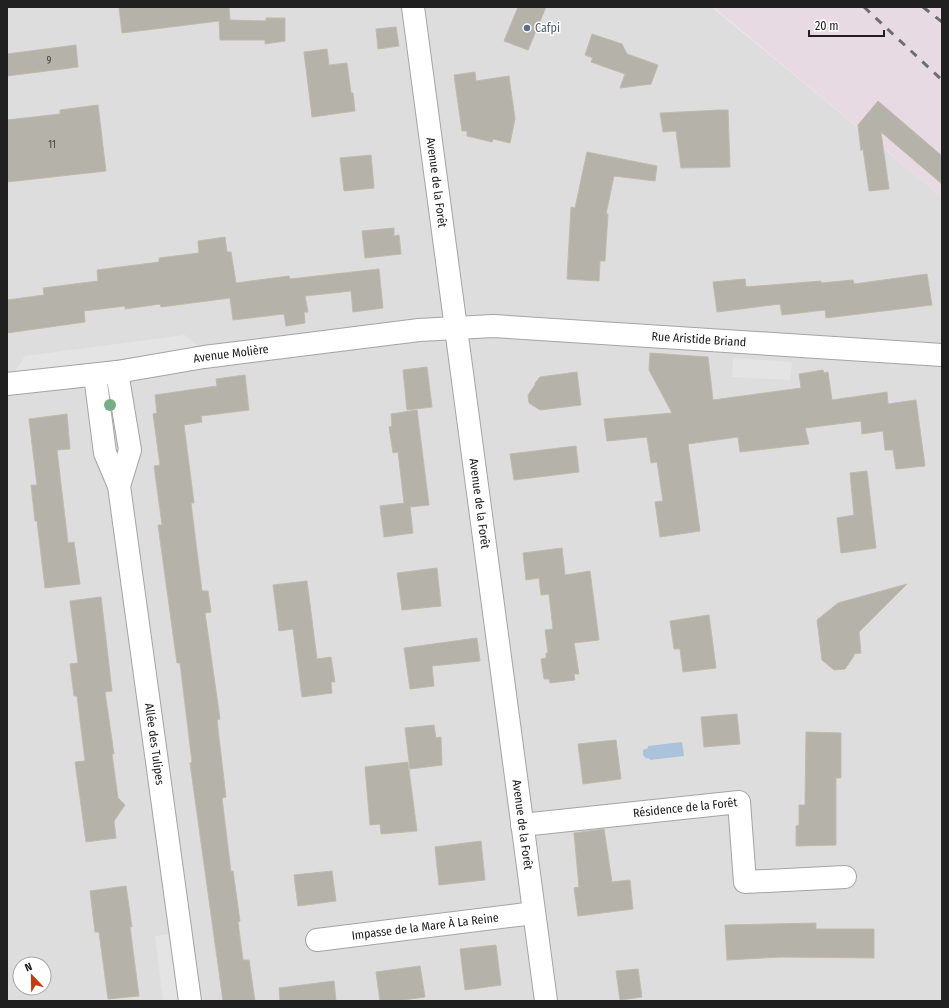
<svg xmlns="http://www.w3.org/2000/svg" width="949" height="1008" viewBox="0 0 949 1008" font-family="'Fira Sans Condensed',sans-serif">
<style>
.residential{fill:#dedddd;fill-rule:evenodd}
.industrial{fill:#e8dae2}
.parking{fill:#e4e4e4}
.water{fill:#abc3da}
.building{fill:#b5b2aa;stroke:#c1baaa}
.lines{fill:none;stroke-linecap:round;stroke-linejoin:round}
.minor-casing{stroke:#a4a4a4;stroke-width:24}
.minor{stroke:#fff;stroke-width:22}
.rail{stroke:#6e6e6e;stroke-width:3;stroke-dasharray:8 8;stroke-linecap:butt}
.tree{fill:#76ae86}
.service-dot{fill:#5c6f8a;stroke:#fff;stroke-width:1.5}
.labels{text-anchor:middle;stroke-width:3;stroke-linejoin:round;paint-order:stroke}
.number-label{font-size:10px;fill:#454442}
.service-label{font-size:12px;fill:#4e5e75;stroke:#fff;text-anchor:start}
.street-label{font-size:12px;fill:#202020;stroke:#fff}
</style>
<rect width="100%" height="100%" fill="#f0efe7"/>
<!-- residential -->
<path class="residential" d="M7 7H712L942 197V1001H7ZM20 964H44V988H20Z"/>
<!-- industrial -->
<path class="industrial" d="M713 7H942V197Z"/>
<!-- parking -->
<g class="parking">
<path d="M185 335 200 348 14 373 25 356Z"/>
<path d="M733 358 792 362 790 380 732 377Z"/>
<path d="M172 934 180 1001H163L155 936Z"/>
</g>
<!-- water -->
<path class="water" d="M682 742 684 756 650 760V759L646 758 643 755V750L648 748V746Z"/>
<!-- building -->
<g class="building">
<path d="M119 7H229L230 20 266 21V18H285V41L265 44V40H220L219 21 122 33Z"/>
<path d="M518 7H546L528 50 504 41Z"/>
<path d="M396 27 399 46 378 49 376 29Z"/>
<path d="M592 34 622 44 627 54 658 65 651 84 620 88 625 74 591 62 593 58 585 55Z"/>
<path d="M76 45 78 67 7 76V54Z"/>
<path d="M327 49 329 65 347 63 351 93H353L355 111 312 117 304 52Z"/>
<path d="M475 72 476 81 509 76 515 119 510 143 493 139 492 142 467 136V131H462L454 75Z"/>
<path d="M878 101 942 156V184L881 132 889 189 869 191 863 149 861 151 858 125Z"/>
<path d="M98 105 106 171 7 182V120L60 114V110Z"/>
<path d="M720 110H728L730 167 681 168 676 131 663 132 660 113Z"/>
<path d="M587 152 657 166 655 181 614 176 606 214H608L605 261H600L599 281 567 279 571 207 575 208Z"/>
<path d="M371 155 374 188 344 191 340 158Z"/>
<path d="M394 228V236L399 235 401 254 365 258 362 231Z"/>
<path d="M225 237 227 252H231L236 283 289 276 290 279 379 269 383 308 353 312 351 291 305 296 308 312H304L305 323 286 326 284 314 233 320 230 298 161 307 160 304 125 309V306L84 311 85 322 7 333V300L44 295 43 288 98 281 97 270 159 262V258L199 253 198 241Z"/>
<path d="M927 274 932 305 826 318 825 310 782 315 780 304 717 312 713 282 745 279 746 287 821 281V283L853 280 854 284Z"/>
<path d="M650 353 708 357 713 400 801 388 799 374 823 370 824 373 828 372 832 400 887 392 888 404 916 400 925 466 896 469 893 450H885L883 431 862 434 861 421 805 428 809 444 740 452 738 437 688 444 700 531 660 537 655 502 663 501 657 462 651 463 647 437 607 441 604 419 672 413 649 370Z"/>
<path d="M427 367 432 407 407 410 403 370Z"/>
<path d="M577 372 581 405 540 410 529 403 528 395 535 385V383L540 377Z"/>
<path d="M245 375 249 410 201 416 202 422 184 425 194 503H191L202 591H208L211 612 205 613 220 719 217 720 226 797 222 798 231 872 233 871 240 921 238 922 243 960H249L255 1001H223L190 763 192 762 180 663H177L158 525H162L154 466 160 465 153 414 157 413 155 395 217 386 216 379Z"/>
<path d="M417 410 429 505 410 507 413 533 384 537 380 506 404 503 398 452 393 453 389 427 392 426 391 414Z"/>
<path d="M67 414 70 449 57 450 68 543 74 542 80 584 45 588 37 521H35L31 485H37L29 419Z"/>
<path d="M576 446 579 472 514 480 510 454Z"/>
<path d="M867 471 876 548 841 553 837 518 854 515 850 473Z"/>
<path d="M562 548 565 575 590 571 599 640 574 643 579 674H574L575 680 550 683 549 679H544L541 659 546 658V653H548L545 630 553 629 549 594 541 595 539 578 526 580 523 553Z"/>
<path d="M437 568 441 606 402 610 397 573Z"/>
<path d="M307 581 317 659 331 657 335 682H331L332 693 302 697 293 629 279 631 273 585Z"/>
<path d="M907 584 859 632 861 653 854 654V656L845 669 834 670 822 660 817 620 838 603Z"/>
<path d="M101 597 112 691 105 692 114 754H112L118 798 125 805 114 821 116 838 86 842 75 762 85 761 77 696H74L70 664 78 663 70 601Z"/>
<path d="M709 615 716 668 683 672 680 649H674L670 621Z"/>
<path d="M477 638 480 661 432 666 434 686 410 689 404 648Z"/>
<path d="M737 714 740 744 704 747 701 717Z"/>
<path d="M434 725 436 738 441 737 442 765 410 769 405 728Z"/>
<path d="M806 732 841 733V778H836V845L796 846V826L799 825V805H805Z"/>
<path d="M616 740 621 779 583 784 578 744Z"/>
<path d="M408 762 417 831 381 834 380 824 370 825 365 767Z"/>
<path d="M604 829 612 882 630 880 633 909 578 916 574 888 579 887 574 833Z"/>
<path d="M481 841 485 880 439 885 435 847Z"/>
<path d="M332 871 336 901 298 906 294 875Z"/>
<path d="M126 886 132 927H130L139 996 108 999 99 932H95L90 891Z"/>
<path d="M816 923V929H874V958L781 957 727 960 725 925Z"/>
<path d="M496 945 501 985 465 990 460 949Z"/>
<path d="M420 966 425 997 396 1001H380L376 972Z"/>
<path d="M638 969 642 997 620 1000 616 971Z"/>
<path d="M334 981 336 1001H280L279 988Z"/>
</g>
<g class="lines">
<defs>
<g id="minor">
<path id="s1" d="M413 7 546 1001"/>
<path d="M117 372 130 450 119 486"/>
<path id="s2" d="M95 375 105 453 119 486 190 1001"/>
<path id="s3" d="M7 384 117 372 204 357 419 330 493 326 942 355"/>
<path id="s4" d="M522 825 739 802 745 882 845 877"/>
<path id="s5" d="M317 940 534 913"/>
</g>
</defs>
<!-- minor casing -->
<use href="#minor" class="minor-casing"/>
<!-- minor -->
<use href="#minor" class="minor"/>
<!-- rail -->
<g class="rail">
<path d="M864 7 942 80"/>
<path d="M923 7 942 22"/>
</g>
</g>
<!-- trees -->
<circle class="tree" cx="110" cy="405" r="6"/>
<!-- markers -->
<circle class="service-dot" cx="527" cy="28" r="4"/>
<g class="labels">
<!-- number labels -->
<g class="number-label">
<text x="49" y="64">9</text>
<text x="52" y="148">11</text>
</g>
<!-- service labels -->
<g class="service-label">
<text x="535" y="32">Cafpi</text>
</g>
<!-- street labels -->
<g class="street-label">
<text dy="4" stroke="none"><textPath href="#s1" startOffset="177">Avenue de la Forêt</textPath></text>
<text dy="4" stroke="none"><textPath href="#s3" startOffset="696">Rue Aristide Briand</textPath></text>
<text dy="4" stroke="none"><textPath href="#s3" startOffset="226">Avenue Molière</textPath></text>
<text dy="4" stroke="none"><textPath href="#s1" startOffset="501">Avenue de la Forêt</textPath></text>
<text dy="4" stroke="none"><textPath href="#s2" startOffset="375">Allée des Tulipes</textPath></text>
<text dy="4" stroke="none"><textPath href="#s4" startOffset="164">Résidence de la Forêt</textPath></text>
<text dy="4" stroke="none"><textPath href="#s1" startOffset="825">Avenue de la Forêt</textPath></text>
<text dy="4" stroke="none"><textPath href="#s5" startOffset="109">Impasse de la Mare À La Reine</textPath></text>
</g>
</g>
<!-- border -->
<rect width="949" height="1008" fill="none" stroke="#202020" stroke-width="16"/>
<!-- north arrow -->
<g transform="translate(32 976) rotate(338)"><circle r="19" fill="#ffffff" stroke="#a6a6a6"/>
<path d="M0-3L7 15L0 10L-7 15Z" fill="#c33c0d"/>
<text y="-6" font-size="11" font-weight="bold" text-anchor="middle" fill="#202020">N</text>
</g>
<!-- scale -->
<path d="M809 30v6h75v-6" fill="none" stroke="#202020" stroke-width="2"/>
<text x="815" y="30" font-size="12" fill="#202020" stroke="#ffffff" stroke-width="3" paint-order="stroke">20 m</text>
</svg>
